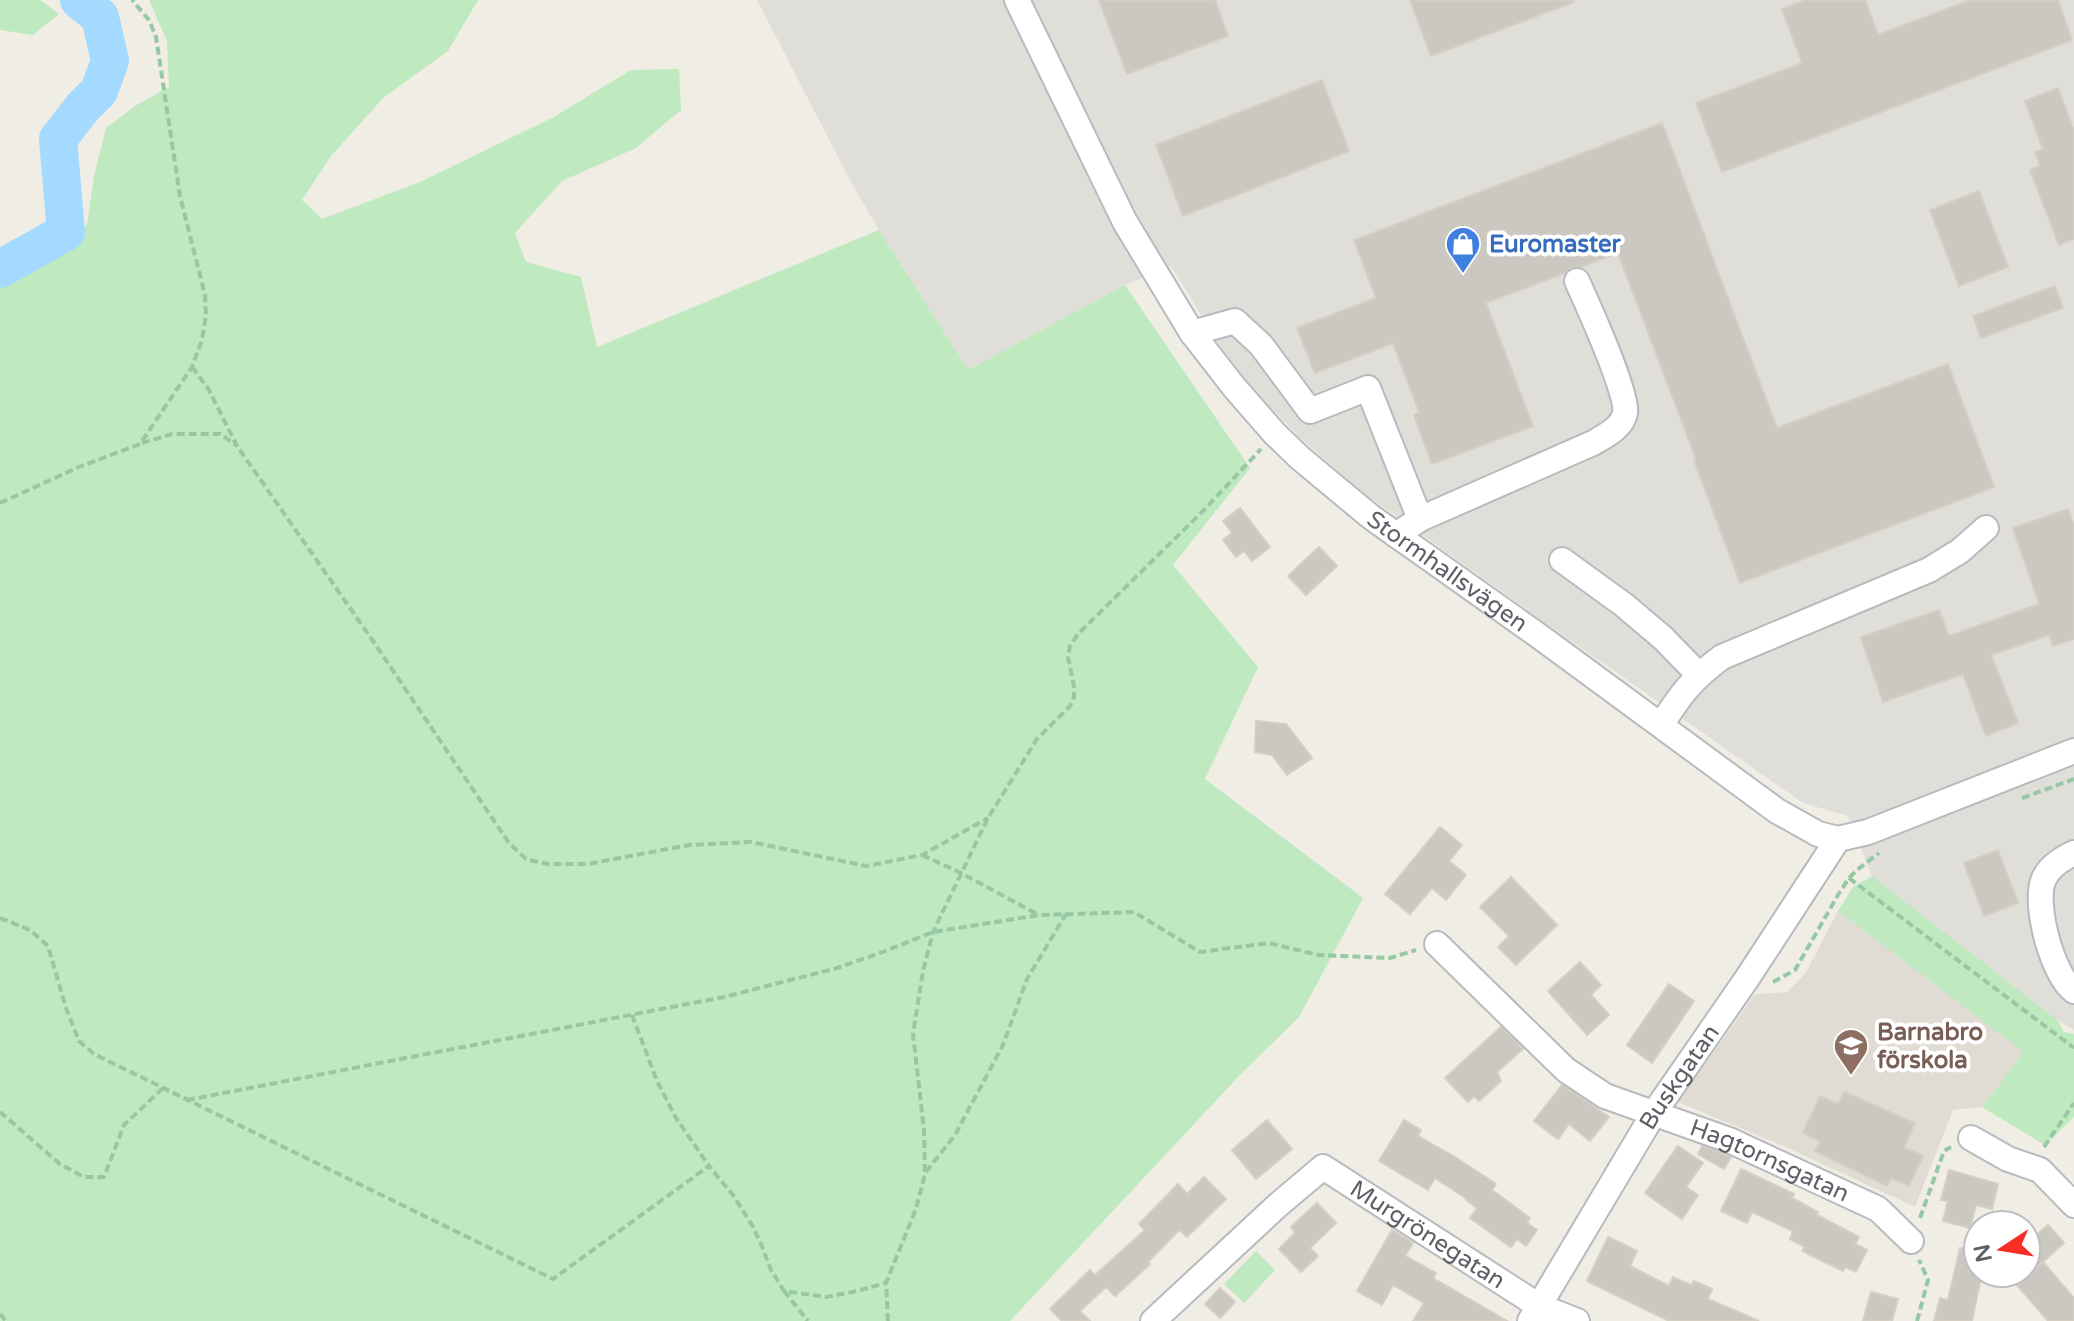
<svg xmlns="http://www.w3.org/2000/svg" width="2074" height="1321" viewBox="0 0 2074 1321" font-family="'Varela Round',sans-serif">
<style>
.industrial{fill:#e0ded8}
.education{fill:#e0dcd3}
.green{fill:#bfe9bf}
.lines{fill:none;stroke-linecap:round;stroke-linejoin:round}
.river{stroke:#a4daff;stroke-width:38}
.building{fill:#cbc7c1;stroke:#d5cec2;stroke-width:2}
.minor-casing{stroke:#b7babf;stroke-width:28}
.path{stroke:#96c8a3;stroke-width:4;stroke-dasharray:8 4;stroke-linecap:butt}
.minor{stroke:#fff;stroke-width:24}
.labels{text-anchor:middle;stroke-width:8;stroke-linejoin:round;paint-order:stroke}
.shop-label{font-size:24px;font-weight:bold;fill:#366cbe;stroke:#fff;text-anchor:start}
.street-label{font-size:24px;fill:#5c6066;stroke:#fff}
.education-label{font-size:24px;font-weight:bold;fill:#785e54;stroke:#fff;text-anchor:start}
</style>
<rect width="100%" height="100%" fill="#f0ede4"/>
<!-- industrial -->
<path class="industrial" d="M757 0H2074V1030L2057 1020 1872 876 1848 816 1803 803 1540 619 1361 491 1297 435 1250 385 1219 344 1171 266 1125 285 968 370 879 230 851 182Z"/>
<!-- education -->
<path class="education" d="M1838 911 2025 1052 1982 1107 1953 1110 1915 1207 1790 1149 1678 1102 1755 994 1787 992 1805 974Z"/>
<!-- green -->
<g class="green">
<path d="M0 0H40L59 14 33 35 0 30Z"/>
<path d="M149 0H478L448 51 384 97 331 156 302 200 322 219 420 182 552 118 631 70 679 69 681 110 636 148 562 181 515 233 526 262 581 277 597 347 879 230 968 370 1125 285 1250 468 1173 565 1258 667 1205 779 1363 898 1299 1017 1238 1077 1010 1321H0V282L57 258 87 224 94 176 106 128 135 106 169 87 167 41Z"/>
<path d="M1872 876 2057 1020 2064 1032 2074 1034V1117L2045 1145 1982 1107 2024 1052 1838 911 1853 887Z"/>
<path d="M1256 1251 1275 1270 1244 1303 1224 1284Z"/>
</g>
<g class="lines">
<!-- river -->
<path class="river" d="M0 269 66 232 58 139 83 107 99 91 110 61 100 17 79 0"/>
</g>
<!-- building -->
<g class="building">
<path d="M1099 0H1215L1228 36 1127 74Z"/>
<path d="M1410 0H1574V2L1431 56Z"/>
<path d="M1806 0H1865L1878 35 1970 0H2058L2072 40 1722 172 1696 103 1802 63 1782 9Z"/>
<path d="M1322 80 1349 151 1183 216 1156 145Z"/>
<path d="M2058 88 2074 131V239L2059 245 2030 170 2040 166 2035 152 2043 149 2025 101Z"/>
<path d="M1662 123 1777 428 1948 364 1994 487 1740 583 1694 460 1696 459 1618 253 1581 267H1572L1564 273 1486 303 1533 426 1432 464 1414 415 1419 412 1393 343 1315 373 1297 328 1376 298 1354 240Z"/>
<path d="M1979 191 2008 267 1959 286 1930 210Z"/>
<path d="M2055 286 2063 308 1981 338 1973 316Z"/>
<path d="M1240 508 1270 547 1252 561 1244 551 1236 557 1223 540 1232 533 1223 521Z"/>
<path d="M2068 509 2074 526V639L2053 646 2049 635 1991 655 2018 723 1986 736 1963 674 1883 702 1861 637 1939 610 1949 636 2039 604 2013 528Z"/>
<path d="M1319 547 1337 566 1306 595 1288 576Z"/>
<path d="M1256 721 1286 724 1312 758 1287 775 1272 755 1255 752Z"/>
<path d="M1440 827 1462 845 1449 861 1466 875 1446 900 1432 888 1410 914 1385 894Z"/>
<path d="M1998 850 2018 903 1984 916 1964 863Z"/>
<path d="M1511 877 1557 925 1516 965 1498 947 1509 936 1480 907Z"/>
<path d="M1580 962 1601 985 1591 995 1609 1015 1587 1035 1548 991Z"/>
<path d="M1669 984 1694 1001 1652 1063 1627 1045Z"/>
<path d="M1501 1027 1523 1049 1497 1072 1501 1081 1479 1101 1474 1096 1468 1102 1445 1078Z"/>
<path d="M1562 1085 1609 1117 1590 1141 1569 1124 1558 1139 1534 1121Z"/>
<path d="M1844 1092 1915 1123 1904 1147 1923 1156 1909 1186 1891 1178 1887 1186 1815 1151 1820 1141 1803 1133 1820 1096 1838 1104Z"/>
<path d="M1267 1120 1292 1149 1256 1179 1232 1150Z"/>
<path d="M1404 1120 1421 1130 1418 1136 1455 1157 1496 1184 1492 1190 1530 1218 1527 1223 1537 1230 1526 1246 1517 1239 1511 1247 1470 1218 1477 1208 1466 1200 1467 1199 1435 1178 1428 1190 1379 1161Z"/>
<path d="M1678 1146 1703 1163 1686 1187 1698 1195 1682 1219 1645 1193Z"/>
<path d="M1702 1146 1731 1157 1724 1169 1698 1154Z"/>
<path d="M1741 1169 1794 1194 1792 1198 1818 1212 1817 1215 1859 1237 1855 1244 1867 1250 1856 1272 1845 1267 1843 1271 1802 1251 1805 1247 1790 1239 1793 1231 1752 1212 1747 1223 1721 1211Z"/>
<path d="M1949 1170 1998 1184 1992 1209 1976 1205 1970 1228 1943 1221 1948 1201 1941 1200Z"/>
<path d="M1204 1177 1226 1199 1187 1237 1179 1230 1148 1262 1150 1264 1115 1296 1106 1287 1080 1311 1090 1321H1062L1050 1309 1090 1270 1095 1275 1145 1230 1139 1224 1178 1184 1187 1194Z"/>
<path d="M1317 1203 1336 1223 1310 1248 1318 1256 1301 1272 1279 1249 1295 1233 1291 1227Z"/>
<path d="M2048 1225 2064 1243 2037 1267 2026 1254V1244Z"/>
<path d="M1392 1230 1413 1243 1405 1256 1436 1273 1433 1278 1507 1321H1413L1424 1303 1393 1285 1382 1305 1357 1291Z"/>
<path d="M1608 1237 1637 1251 1630 1266 1669 1286 1673 1277 1691 1285 1694 1281 1712 1289 1708 1299 1759 1321H1669L1587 1281Z"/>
<path d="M1960 1248 1978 1252V1273H1982L1972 1321H1934L1940 1298 1948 1300Z"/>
<path d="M2043 1262 2074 1298V1321H2048L2017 1285Z"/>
<path d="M1220 1288 1235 1302 1220 1318 1205 1304Z"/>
<path d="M1871 1292 1898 1299 1892 1321H1863Z"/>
</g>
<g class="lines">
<defs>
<g id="minor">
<path id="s1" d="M1017 0 1125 222 1192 333 1234 387 1275 434 1300 458 1371 517 1539 636 1777 811 1818 834 1838 839 1868 832 2074 751"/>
<path d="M1192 333 1235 321 1261 345 1310 411 1368 388 1420 519"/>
<path d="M1396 535 1420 519 1593 443C1605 436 1622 428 1625 413 1629 395 1587 303 1577 281"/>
<path d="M1562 560 1624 605 1663 638 1698 674"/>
<path d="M1661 725C1681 694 1692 679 1722 657L1929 570 1960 551 1986 528"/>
<path d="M2074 853C2061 859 2048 867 2043 881 2034 907 2053 976 2074 991"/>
<path id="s2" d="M1437 944 1566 1070 1605 1096 1729 1140 1878 1209 1911 1241"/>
<path d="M1971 1138 2008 1159 2040 1170 2074 1205"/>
<path id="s3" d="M1153 1321 1278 1205 1323 1167 1539 1306 1577 1321"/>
<path id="s4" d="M1530 1321 1654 1113 1748 977 1838 839"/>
</g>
</defs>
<!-- minor casing -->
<use href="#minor" class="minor-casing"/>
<!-- path -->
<g class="path">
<path d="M192 367 209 390 237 446 373 641 509 843 526 859 548 864H588L689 845 751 842 866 866 922 855 988 818"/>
<path d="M142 443 172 434H220L236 445"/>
<path d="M0 503 79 467 140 444 192 367 202 340 206 315 205 295 180 196 156 37 149 20 132 0"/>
<path d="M2022 798 2074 779"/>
<path d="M922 855 961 873 1037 914"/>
<path d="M1849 878 2074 1048"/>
<path d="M0 918 30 930 48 946 66 1008 79 1041 94 1054 553 1279 709 1166 733 1195 752 1225 761 1244 771 1270 784 1291 826 1297 853 1292 886 1283"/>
<path d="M1773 982 1795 970 1838 895 1849 878 1857 870 1879 853"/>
<path d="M632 1015 657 1081 676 1118 709 1166"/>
<path d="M187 1100 724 997 837 968 880 953 933 932 1039 915 1134 912 1200 952 1269 943 1318 955 1390 958 1416 950"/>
<path d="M0 1112 60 1164 84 1177H104L124 1125 163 1088"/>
<path d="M2044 1147 2074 1103"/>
<path d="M926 1172 955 1135 1003 1045 1027 979 1066 914"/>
<path d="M1920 1218 1944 1151 1951 1147"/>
<path d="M784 1291 808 1321"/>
<path d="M0 1314 6 1321"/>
<path d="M888 1321 886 1283 916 1209 925 1174 924 1130 913 1034 923 971 933 932 988 818 1037 739 1070 706 1074 697V686L1068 657 1070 646 1078 634 1204 510 1261 449"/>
<path d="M1917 1321 1928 1280 1919 1260"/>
</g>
<!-- minor -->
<use href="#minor" class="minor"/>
</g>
<!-- icons -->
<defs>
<symbol id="shop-pin" viewBox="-11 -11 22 30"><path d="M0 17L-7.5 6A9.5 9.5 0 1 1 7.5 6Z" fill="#3f7fe0" stroke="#fff"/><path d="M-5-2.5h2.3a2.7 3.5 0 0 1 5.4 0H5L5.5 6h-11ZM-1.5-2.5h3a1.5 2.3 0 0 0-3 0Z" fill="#fff"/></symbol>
<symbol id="school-pin" viewBox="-11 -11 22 30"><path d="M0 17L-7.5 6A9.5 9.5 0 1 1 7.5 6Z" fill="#8d6e63" stroke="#fff"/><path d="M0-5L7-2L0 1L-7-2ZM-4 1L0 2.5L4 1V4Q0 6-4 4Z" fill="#fff"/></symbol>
</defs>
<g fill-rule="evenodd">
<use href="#shop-pin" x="1443" y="224" width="40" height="54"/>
<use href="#school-pin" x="1831" y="1026" width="40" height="54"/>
</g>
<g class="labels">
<!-- shop labels -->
<g class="shop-label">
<text x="1489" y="252">Euromaster</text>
</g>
<!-- street labels -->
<g class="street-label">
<text dy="8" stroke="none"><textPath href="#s1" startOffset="728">Stormhallsvägen</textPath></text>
<text dy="8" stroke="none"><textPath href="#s4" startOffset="286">Buskgatan</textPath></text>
<text dy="8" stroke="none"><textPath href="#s2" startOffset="404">Hagtornsgatan</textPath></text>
<text dy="8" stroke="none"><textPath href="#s3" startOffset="354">Murgrönegatan</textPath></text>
</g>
<!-- education labels -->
<g class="education-label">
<text x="1877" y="1040">Barnabro<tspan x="1877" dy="28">förskola</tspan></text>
</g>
</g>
<!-- north arrow -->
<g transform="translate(2002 1249) rotate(258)"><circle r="38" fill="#ffffff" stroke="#bebfc2" stroke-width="2"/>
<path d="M0-6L14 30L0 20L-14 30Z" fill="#f62f24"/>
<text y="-12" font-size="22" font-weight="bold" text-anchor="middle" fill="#5c6066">N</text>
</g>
</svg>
